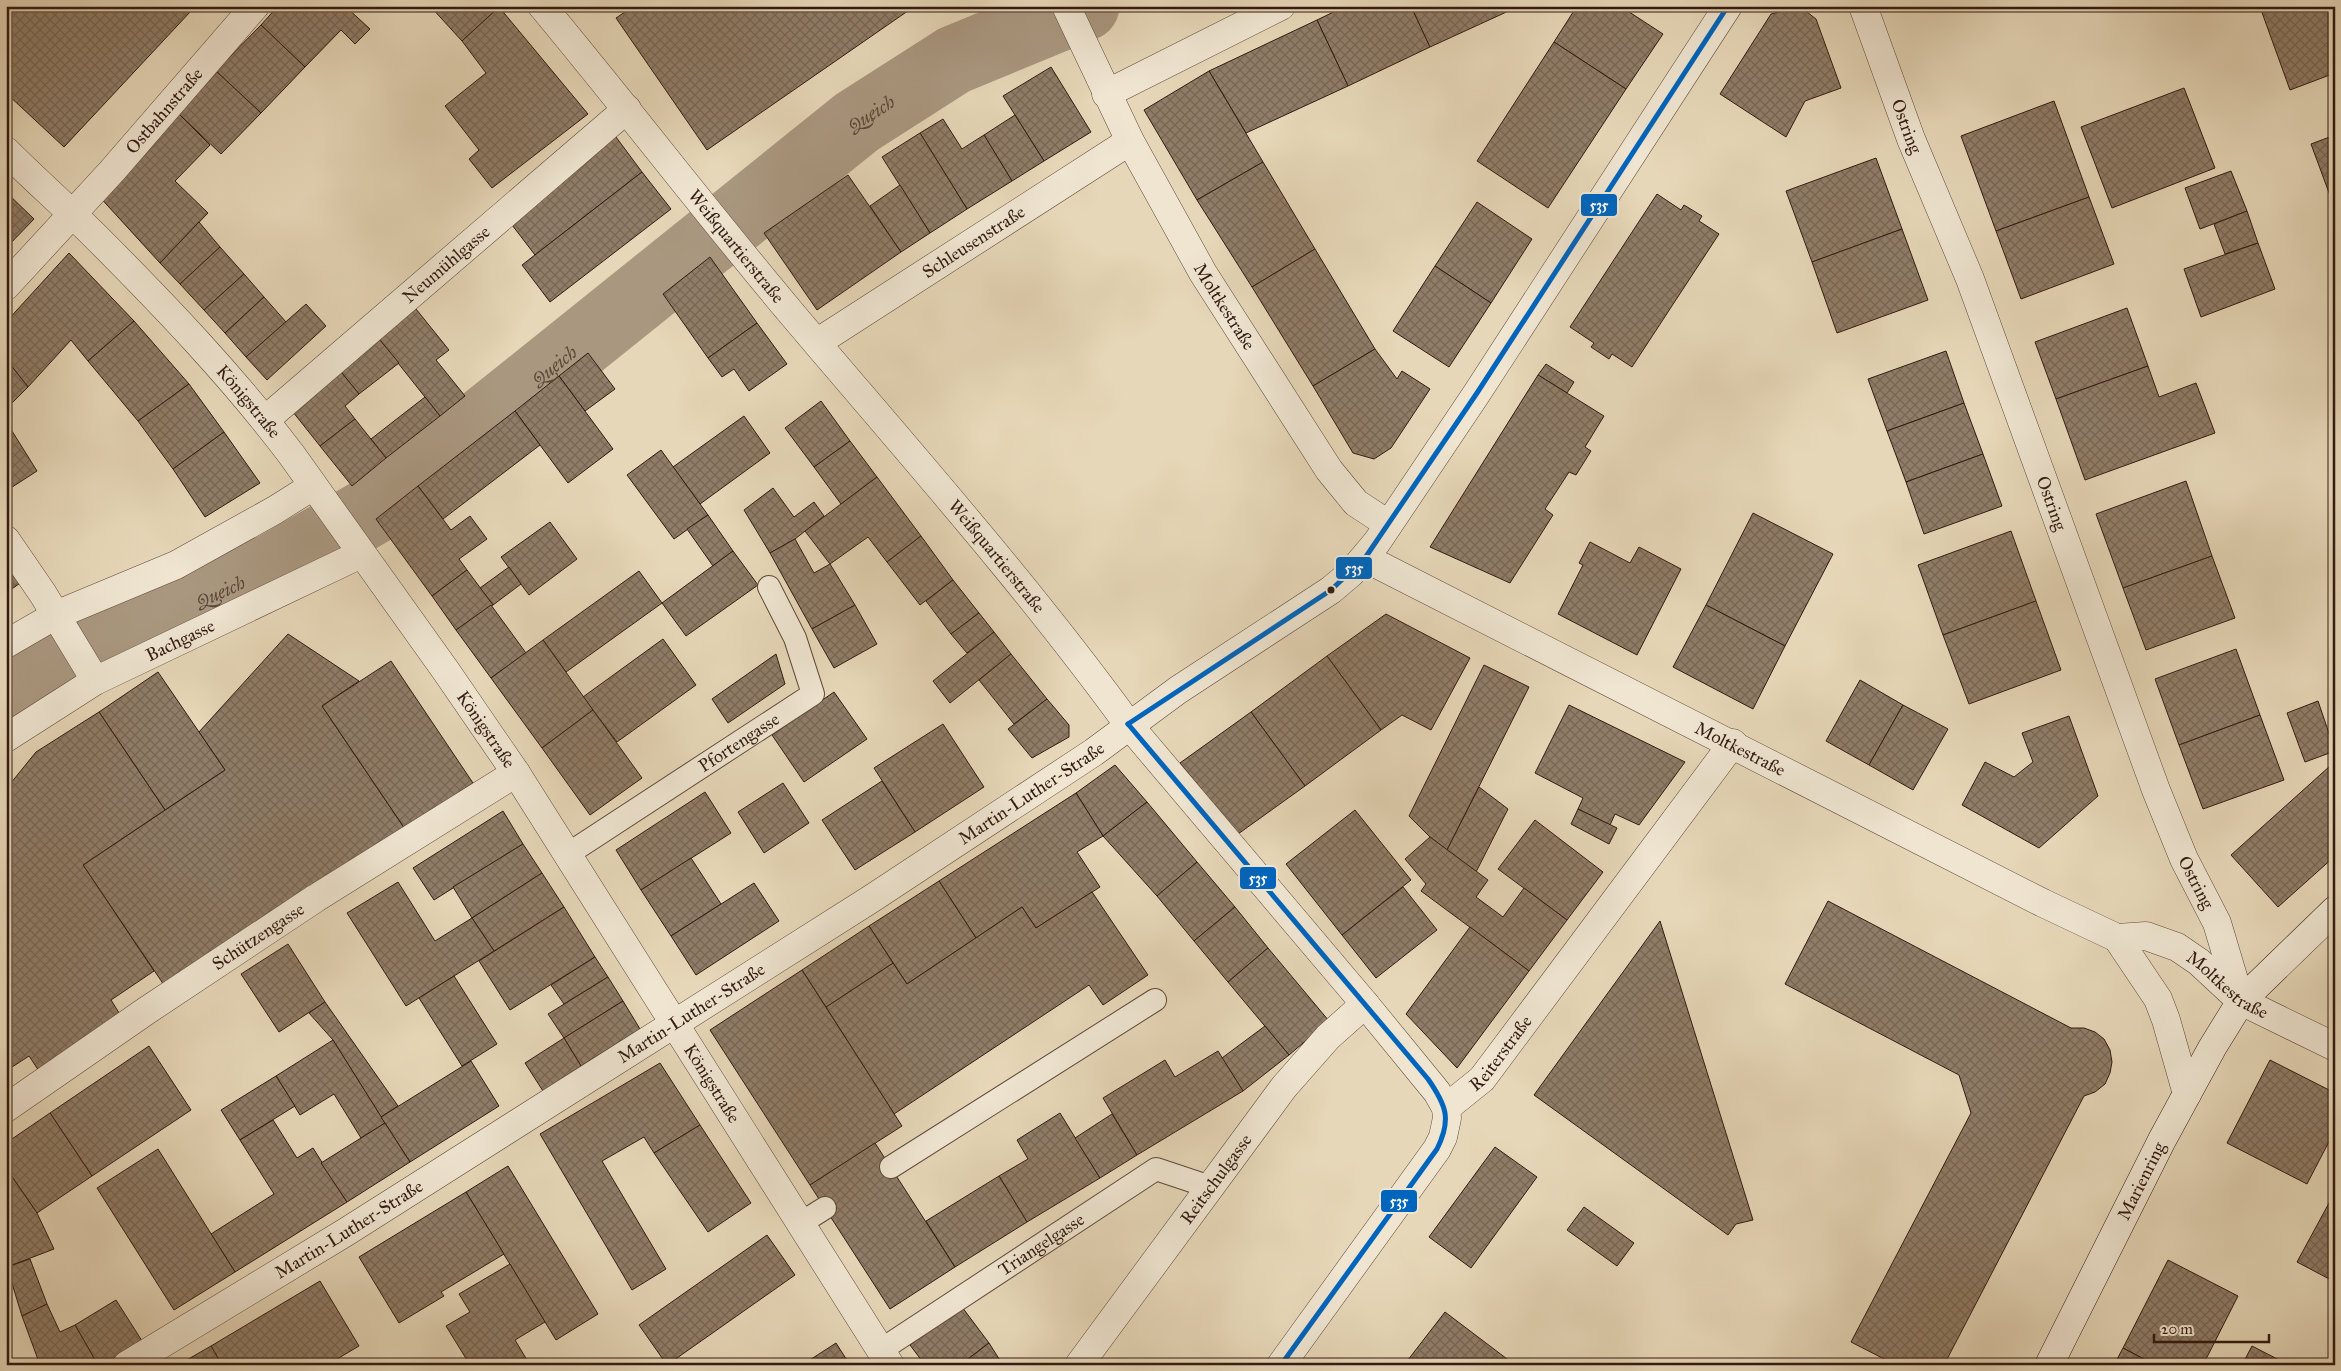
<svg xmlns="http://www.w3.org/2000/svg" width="2341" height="1371" viewBox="0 0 2341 1371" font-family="'IM FELL Great Primer',serif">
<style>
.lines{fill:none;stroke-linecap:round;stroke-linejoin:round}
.river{stroke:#a9977f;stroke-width:69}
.building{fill:url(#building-cross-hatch);stroke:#321b11}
.lane-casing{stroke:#5f4a3b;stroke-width:24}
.street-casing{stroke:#5f4a3b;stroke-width:29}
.secondary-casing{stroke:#321b11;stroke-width:29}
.lane{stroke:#efe5d1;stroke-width:22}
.street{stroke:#efe5d1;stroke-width:28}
.secondary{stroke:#efe5d1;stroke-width:28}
.bus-1-casing{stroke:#efe5d1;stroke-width:9}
.bus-1{stroke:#0065bd;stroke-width:5}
.bus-dot{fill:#321b11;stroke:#efe5d1;stroke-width:2}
.labels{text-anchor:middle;stroke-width:4;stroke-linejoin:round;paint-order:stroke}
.street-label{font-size:18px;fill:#321b11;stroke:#efe5d1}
.water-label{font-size:19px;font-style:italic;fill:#5c4638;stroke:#efe5d1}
.line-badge{stroke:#efe5d1;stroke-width:2}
.badge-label{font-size:14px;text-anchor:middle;font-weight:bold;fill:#fff}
</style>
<defs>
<pattern id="building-cross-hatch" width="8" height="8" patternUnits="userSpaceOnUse" patternTransform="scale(1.25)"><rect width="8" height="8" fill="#907d68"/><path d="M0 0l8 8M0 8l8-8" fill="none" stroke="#766654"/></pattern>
</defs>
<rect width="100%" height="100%" fill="#e6d7b8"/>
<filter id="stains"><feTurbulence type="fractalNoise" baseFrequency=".004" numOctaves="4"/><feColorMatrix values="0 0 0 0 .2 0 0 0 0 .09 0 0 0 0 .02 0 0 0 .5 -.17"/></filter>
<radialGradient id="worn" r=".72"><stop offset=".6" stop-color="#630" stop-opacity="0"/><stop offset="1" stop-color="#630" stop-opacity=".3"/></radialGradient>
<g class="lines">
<!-- river -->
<path class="river" id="s1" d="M6 699 54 668 276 566 375 509 857 122 954 60 1085 6"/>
</g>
<!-- building -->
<g class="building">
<path d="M6 6H187L191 11 64 147 6 93Z"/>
<path d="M278 6H345L370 29 355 44 341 30 305 67 261 25Z"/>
<path d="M430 6H498L499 7 462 41Z"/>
<path d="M634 6H915L707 150 616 18Z"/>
<path d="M1346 6H1411L1430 47 1348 86 1317 20Z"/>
<path d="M1411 6H1512L1513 9 1430 47Z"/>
<path d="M1577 6H1620L1663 34 1626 89 1554 42Z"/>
<path d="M2263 6H2335V73L2290 90 2260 7Z"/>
<path d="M499 7 588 114 492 188 469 159 479 150 445 106 486 73 462 41Z"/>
<path d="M1795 8 1807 12 1816 19 1841 88 1805 101 1786 137 1720 94 1771 14Z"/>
<path d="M1317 20 1348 86 1246 133 1209 71Z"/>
<path d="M261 25 305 67 261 113 216 71Z"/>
<path d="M1554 42 1626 89 1548 208 1477 161Z"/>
<path d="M1051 67 1091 132 1044 161 1003 96Z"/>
<path d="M216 71 261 113 221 154 177 112Z"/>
<path d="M1209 71 1263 162 1197 200 1144 110Z"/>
<path d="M2184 88 2215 168 2112 208 2081 127Z"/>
<path d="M2054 101 2089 197 1996 231 1961 136Z"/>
<path d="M177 112 210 145 175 181 208 213 160 263 97 194Z"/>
<path d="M1015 115 1044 161 1012 181 984 135Z"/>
<path d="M943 119 962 149 984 135 1012 181 967 209 920 133Z"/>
<path d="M613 133 642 172 535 255 509 221Z"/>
<path d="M920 133 967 209 930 233 882 157Z"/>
<path d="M2335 135V209L2311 144Z"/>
<path d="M1876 158 1902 229 1812 262 1786 191Z"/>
<path d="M1263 162 1315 249 1252 287 1197 200Z"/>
<path d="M2231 171 2247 211 2200 229 2185 188Z"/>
<path d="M642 172 671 209 550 302 522 265Z"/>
<path d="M848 175 901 252 817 310 764 233Z"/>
<path d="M900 185 930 233 901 252 870 206Z"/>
<path d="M6 192 34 219 6 248Z"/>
<path d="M1657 194 1681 210 1684 205 1702 216 1699 221 1719 234 1632 367 1612 354 1609 359 1591 347 1594 343 1570 327Z"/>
<path d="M2089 197 2114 264 2021 299 1996 231Z"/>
<path d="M1477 202 1532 239 1491 303 1435 266Z"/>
<path d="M2247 211 2258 243 2225 254 2214 224Z"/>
<path d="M199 222 220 247 180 284 160 263Z"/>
<path d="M1902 229 1928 300 1837 333 1812 262Z"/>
<path d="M2258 243 2275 289 2201 317 2184 269Z"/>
<path d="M220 247 244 274 204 310 180 284Z"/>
<path d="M1315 249 1375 349 1313 386 1252 287Z"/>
<path d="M69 253 134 321 88 361 71 340 28 387 6 359V322Z"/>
<path d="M710 257 757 323 708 358 663 294Z"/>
<path d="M1435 266 1491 303 1449 367 1393 331Z"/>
<path d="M244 274 264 297 225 333 204 310Z"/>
<path d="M264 297 286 322 246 357 225 333Z"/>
<path d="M306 304 326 326 267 380 246 357Z"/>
<path d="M412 304 449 350 436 360 465 396 440 416 375 334Z"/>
<path d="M2127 308 2148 366 2056 399 2035 342Z"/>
<path d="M134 321 189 384 138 421 88 361Z"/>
<path d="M757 323 787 364 749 391 734 369 722 377 708 358Z"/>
<path d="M375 334 399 363 359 394 337 367Z"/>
<path d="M1375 349 1397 379 1402 371 1430 389 1391 448 1374 459 1353 453 1313 386Z"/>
<path d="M1946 351 1964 403 1887 431 1868 379Z"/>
<path d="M588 353 615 389 585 411 559 376Z"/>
<path d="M6 359 28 387 6 409Z"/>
<path d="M1546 364 1574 382 1567 393 1538 375Z"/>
<path d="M2148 366 2159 397 2196 383 2215 433 2085 480 2056 399Z"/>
<path d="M337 367 359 394 345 406 355 419 320 446 289 407Z"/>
<path d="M1538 375 1604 416 1585 447 1591 451 1576 475 1569 472 1545 509 1553 515 1510 583 1430 547Z"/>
<path d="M559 376 613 449 568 483 515 411Z"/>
<path d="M189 384 224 432 173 469 138 421Z"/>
<path d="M425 397 440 416 386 458 371 439Z"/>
<path d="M821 401 850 441 814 467 785 428Z"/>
<path d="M1964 403 1983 454 1906 482 1887 431Z"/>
<path d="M515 411 540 445 443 519 418 486Z"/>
<path d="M744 416 770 453 700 504 673 467Z"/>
<path d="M355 419 386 458 352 486 320 446Z"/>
<path d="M6 423 12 431 6 434Z"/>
<path d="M12 431 37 471 6 491V434Z"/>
<path d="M224 432 260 483 205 517 173 469Z"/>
<path d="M850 441 877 477 841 504 814 467Z"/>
<path d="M661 450 708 515 674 539 627 475Z"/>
<path d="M1983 454 2002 506 1924 534 1906 482Z"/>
<path d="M877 477 921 536 887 562 868 537 830 564 805 531Z"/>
<path d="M2186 481 2212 556 2123 588 2096 514Z"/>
<path d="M418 486 451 530 470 516 487 539 459 559 467 570 432 596 376 519Z"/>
<path d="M773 488 794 517 814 502 824 516 795 539 770 553 744 510Z"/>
<path d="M1753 513 1833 554 1785 646 1706 605Z"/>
<path d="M708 515 733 551 713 566 687 529Z"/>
<path d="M550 522 577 559 529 595 501 557Z"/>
<path d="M2011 531 2036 601 1943 635 1918 565Z"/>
<path d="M921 536 953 580 920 605 887 562Z"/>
<path d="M795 539 814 573 830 564 855 605 812 629 770 553Z"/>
<path d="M1590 542 1630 563 1639 547 1681 569 1637 655 1558 614 1583 565 1579 563Z"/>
<path d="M6 551 26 579 6 593Z"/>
<path d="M733 551 758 585 686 636 662 603Z"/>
<path d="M2212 556 2235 618 2146 650 2123 588Z"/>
<path d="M509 567 521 584 493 605 480 588Z"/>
<path d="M467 570 493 605 456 630 432 596Z"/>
<path d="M639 571 662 603 566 672 543 640Z"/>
<path d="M953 580 979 613 951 634 926 601Z"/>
<path d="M2036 601 2061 670 1969 704 1943 635Z"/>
<path d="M491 605 526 653 491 678 456 630Z"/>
<path d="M855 605 877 644 834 668 812 629Z"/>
<path d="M1706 605 1785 646 1753 709 1673 667Z"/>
<path d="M979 613 994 632 967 653 951 634Z"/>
<path d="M1386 614 1470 658 1431 730 1402 715 1381 730 1327 656Z"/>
<path d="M994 632 1011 654 950 703 933 681Z"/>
<path d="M288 634 359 681 322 706 405 829 166 988 83 865 225 770 199 732Z"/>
<path d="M663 639 696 685 617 742 583 697Z"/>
<path d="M543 640 593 710 542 748 491 678Z"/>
<path d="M2236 649 2260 715 2179 745 2155 679Z"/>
<path d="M776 654 785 684 728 723 712 699Z"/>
<path d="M1011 654 1047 699 1014 724 979 680Z"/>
<path d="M1327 656 1381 730 1305 786 1251 712Z"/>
<path d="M391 661 473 783 405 829 322 706Z"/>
<path d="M1484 665 1529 687 1447 850 1430 837 1409 816Z"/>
<path d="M158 672 225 770 165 810 99 712Z"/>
<path d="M1860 680 1903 705 1869 765 1826 741Z"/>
<path d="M834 692 867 739 804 782 772 735Z"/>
<path d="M1047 699 1069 725V737L1032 758 1008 729Z"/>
<path d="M2318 701 2335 751 2305 762 2287 713Z"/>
<path d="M1569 705 1685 762 1639 825 1615 814 1610 825 1578 809 1583 798 1535 773Z"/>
<path d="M1903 705 1948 729 1913 790 1869 765Z"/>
<path d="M593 710 642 778 590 815 542 748Z"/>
<path d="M99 712 165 810 83 865 154 971 111 1000 121 1016 39 1071 29 1056 6 1071V789L36 752Z"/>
<path d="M1251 712 1305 786 1238 834 1180 763Z"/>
<path d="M2260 715 2284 780 2203 809 2179 745Z"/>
<path d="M2069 716 2098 796 2039 848 1962 805 1985 762 2014 777 2033 762 2022 733Z"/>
<path d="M943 724 984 787 915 832 874 768Z"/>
<path d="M1115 765 1147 802 1103 836 1076 793Z"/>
<path d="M2330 766 2335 771V856L2278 907 2231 855Z"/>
<path d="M882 781 915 832 855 870 822 820Z"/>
<path d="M783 783 809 823 764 853 738 812Z"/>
<path d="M1479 787 1508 809 1476 872 1447 850Z"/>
<path d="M705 792 731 833 641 890 616 850Z"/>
<path d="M1076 793 1103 836 1077 852 1100 887 1036 928 1022 907 976 938 939 881Z"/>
<path d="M1147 802 1197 862 1157 896 1103 836Z"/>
<path d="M1578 809 1617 828 1609 844 1571 824Z"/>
<path d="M1355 810 1411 880 1342 935 1286 864Z"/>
<path d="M503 811 523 844 434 900 413 868Z"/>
<path d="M1535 820 1603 872 1567 920 1498 869Z"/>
<path d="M1430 837 1488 880 1476 897 1503 917 1524 888 1567 920 1529 971 1421 891 1426 884 1405 859Z"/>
<path d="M523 844 542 873 472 918 453 887Z"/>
<path d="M691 858 721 904 671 936 641 890Z"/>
<path d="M1197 862 1235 907 1194 941 1157 896Z"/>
<path d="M542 873 564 907 494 951 472 918Z"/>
<path d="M939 881 976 938 907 984 869 926Z"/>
<path d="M398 882 435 941 472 918 494 951 406 1006 347 913Z"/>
<path d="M754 883 779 921 696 975 671 936Z"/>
<path d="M1403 887 1437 930 1376 978 1342 935Z"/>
<path d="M1092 892 1148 975 1103 1005 1089 985 894 1114 826 1007 893 963 907 984 1022 907 1036 928Z"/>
<path d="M1828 901 2071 1028H2084L2095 1032 2104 1039 2110 1050 2112 1062 2110 1073 2105 1084 2095 1092 2084 1096 1944 1365H1896L1851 1342 1971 1113 1959 1075 1785 984Z"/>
<path d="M564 907 595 957 510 1010 479 961Z"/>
<path d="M1235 907 1268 948 1228 982 1194 941Z"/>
<path d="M1660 921 1753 1220 1736 1224 1728 1235 1534 1095Z"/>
<path d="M869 926 893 963 826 1007 802 970Z"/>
<path d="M1470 927 1529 971 1457 1068 1406 1014Z"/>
<path d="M288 944 325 1002 279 1032 241 974Z"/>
<path d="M1268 948 1329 1021 1289 1055 1228 982Z"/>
<path d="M595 957 608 977 564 1004 551 985Z"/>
<path d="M802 970 902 1126 810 1185 710 1030Z"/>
<path d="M454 976 497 1044 462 1066 419 998Z"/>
<path d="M608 977 623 1001 564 1038 548 1014Z"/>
<path d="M623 1001 640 1029 581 1066 564 1038Z"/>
<path d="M325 1002 398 1106 381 1117 333 1040 309 1013Z"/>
<path d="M1265 1026 1289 1055 1243 1091 1222 1058Z"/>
<path d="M564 1038 581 1066 543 1091 525 1063Z"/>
<path d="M333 1040 385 1123 361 1138 334 1094 300 1115 276 1076Z"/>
<path d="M149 1046 191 1110 92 1176 50 1113Z"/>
<path d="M1218 1051 1243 1091 1137 1155 1103 1098 1165 1060 1175 1077Z"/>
<path d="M2270 1060 2335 1093V1130L2307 1184 2227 1143Z"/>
<path d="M471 1061 499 1106 410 1162 381 1117Z"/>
<path d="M660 1063 700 1125 654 1153 644 1137 602 1161 666 1269 632 1290 540 1134Z"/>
<path d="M276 1076 295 1106 240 1140 221 1110Z"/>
<path d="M50 1113 92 1176 37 1213 6 1168V1143Z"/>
<path d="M1060 1113 1100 1178 1027 1222 999 1176 1028 1159 1017 1140Z"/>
<path d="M1112 1114 1137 1155 1100 1178 1075 1138Z"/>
<path d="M273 1120 297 1158 313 1148 347 1202 235 1272 211 1234 274 1194 240 1140Z"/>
<path d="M385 1123 410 1162 347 1202 321 1163Z"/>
<path d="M700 1125 751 1203 708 1232 654 1153Z"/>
<path d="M875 1143 955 1267 890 1309 810 1185Z"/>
<path d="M1495 1147 1537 1177 1471 1268 1429 1237Z"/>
<path d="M158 1149 235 1272 174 1310 97 1188Z"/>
<path d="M508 1166 598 1314 556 1340 466 1192Z"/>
<path d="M6 1168 37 1213 54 1249 7 1267Z"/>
<path d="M999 1176 1027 1222 955 1267 926 1221Z"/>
<path d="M466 1192 504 1254 441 1292 444 1296 399 1323 359 1257Z"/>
<path d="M2335 1192V1282L2297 1262Z"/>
<path d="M1584 1207 1634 1243 1617 1266 1567 1230Z"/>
<path d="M767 1235 795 1275 667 1365 639 1325Z"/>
<path d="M30 1259 47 1304 22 1316 7 1267Z"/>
<path d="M2168 1260 2238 1296 2203 1365H2155L2123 1348Z"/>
<path d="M510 1264 545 1322 515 1340 530 1365H470L446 1326 470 1312 459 1294Z"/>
<path d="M320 1281 359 1346 327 1365H222L211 1346Z"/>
<path d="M116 1300 144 1344 110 1365H98L75 1325Z"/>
<path d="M47 1304 60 1332 75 1325 98 1365H40L22 1316Z"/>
<path d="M962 1307 989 1343 960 1365H925L910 1345Z"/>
<path d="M1445 1312 1515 1365H1404Z"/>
<path d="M836 1343 850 1365H802Z"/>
<path d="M989 1343 1003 1365H960Z"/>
<path d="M211 1346 222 1365H178Z"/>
<path d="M2252 1346 2289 1365H2242Z"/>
<path d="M2123 1348 2155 1365H2114Z"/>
</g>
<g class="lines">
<defs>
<g id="lane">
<path id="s2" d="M568 854 813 694 795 638 769 587"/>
<path d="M891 1167 1155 1000"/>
<path d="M801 1223 825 1208"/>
<path id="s3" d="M881 1350 1156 1169 1210 1187"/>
</g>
<g id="street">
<path id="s4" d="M542 6C627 108 707 213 792 314 906 449 1024 581 1128 724L1365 1004 1437 1092 1446 1108 1447 1118 1443 1137 1437 1149 1281 1365"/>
<path id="s5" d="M1066 6 1130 141 1203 273 1329 470 1356 503 1388 524"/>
<path id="s6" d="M1863 6 1911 139 1970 279 2156 790 2184 859 2217 923 2240 1000"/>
<path d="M1106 94 1281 6"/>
<path id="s7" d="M6 151C35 180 66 207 95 236 164 305 232 376 291 454L446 671 516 773 890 1365"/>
<path id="s8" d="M6 286 112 171 255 6"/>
<path id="s9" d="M818 342 1130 141"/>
<path id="s10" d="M265 420 627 109"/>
<path d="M6 540 43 594 89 670"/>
<path id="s11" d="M1365 558 2043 903 2117 938 2146 936 2177 947 2199 962 2241 1001 2335 1047"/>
<path d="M6 644 56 615 176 565 275 510 313 486"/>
<path id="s12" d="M6 738 95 681 361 554"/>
<path d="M2117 938 2158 999 2166 1020 2187 1094"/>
<path id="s13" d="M6 1108 146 1011 316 898 516 773"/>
<path id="s14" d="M1446 1108 1482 1079 1733 743"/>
<path id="s15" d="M127 1365 346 1232 871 899 1094 752 1178 690 1331 590 1351 573 1377 542 1477 393 1728 6"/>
<path id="s16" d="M1079 1365 1284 1087 1328 1037 1365 1004"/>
</g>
<g id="secondary">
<path id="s17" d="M2049 1365 2162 1140 2212 1048 2241 1001 2335 910"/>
</g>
</defs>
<!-- lane casing -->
<use href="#lane" class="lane-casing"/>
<!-- street casing -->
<use href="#street" class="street-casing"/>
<!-- secondary casing -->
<use href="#secondary" class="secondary-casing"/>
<!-- lane -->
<use href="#lane" class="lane"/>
<!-- street -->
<use href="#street" class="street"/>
<!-- secondary -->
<use href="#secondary" class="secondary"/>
<defs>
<g id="bus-1">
<path d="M1128 724 1331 590 1365 558 1477 393 1728 6"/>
<path d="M1128 724 1428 1079C1446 1105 1452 1119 1437 1149L1281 1365"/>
</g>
</defs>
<!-- bus-1 casing -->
<use href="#bus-1" class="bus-1-casing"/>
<!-- bus-1 -->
<use href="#bus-1" class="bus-1"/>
</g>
<!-- markers -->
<circle class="bus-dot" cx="1331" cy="590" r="4.5"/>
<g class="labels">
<!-- street labels -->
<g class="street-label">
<text dy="6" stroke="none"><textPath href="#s8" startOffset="236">Ostbahnstraße</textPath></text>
<text dy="6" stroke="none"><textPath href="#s6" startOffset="128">Ostring</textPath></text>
<text dy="6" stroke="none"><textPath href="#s9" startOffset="185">Schleusenstraße</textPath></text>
<text dy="6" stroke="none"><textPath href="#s4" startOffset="309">Weißquartierstraße</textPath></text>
<text dy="6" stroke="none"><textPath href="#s10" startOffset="239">Neumühlgasse</textPath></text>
<text dy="6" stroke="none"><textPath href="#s5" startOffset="340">Moltkestraße</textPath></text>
<text dy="6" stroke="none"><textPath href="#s7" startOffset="349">Königstraße</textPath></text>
<text dy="6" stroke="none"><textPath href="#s6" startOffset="532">Ostring</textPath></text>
<text dy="6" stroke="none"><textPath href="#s4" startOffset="714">Weißquartierstraße</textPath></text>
<text dy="6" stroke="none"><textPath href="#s12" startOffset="200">Bachgasse</textPath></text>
<text dy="6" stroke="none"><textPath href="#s7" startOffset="754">Königstraße</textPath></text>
<text dy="6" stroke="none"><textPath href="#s2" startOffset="204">Pfortengasse</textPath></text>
<text dy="6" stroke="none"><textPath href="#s11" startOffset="421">Moltkestraße</textPath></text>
<text dy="6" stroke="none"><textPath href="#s15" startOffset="1070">Martin-Luther-Straße</textPath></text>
<text dy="6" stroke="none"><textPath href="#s6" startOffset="938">Ostring</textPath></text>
<text dy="6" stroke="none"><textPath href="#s13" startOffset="305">Schützengasse</textPath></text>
<text dy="6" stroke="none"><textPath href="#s11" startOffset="968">Moltkestraße</textPath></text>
<text dy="6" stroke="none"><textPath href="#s15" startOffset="665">Martin-Luther-Straße</textPath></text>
<text dy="6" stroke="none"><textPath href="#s14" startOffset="78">Reiterstraße</textPath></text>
<text dy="6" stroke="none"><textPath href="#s7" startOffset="1174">Königstraße</textPath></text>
<text dy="6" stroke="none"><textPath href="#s16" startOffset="231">Reitschulgasse</textPath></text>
<text dy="6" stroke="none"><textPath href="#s17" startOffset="206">Marienring</textPath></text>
<text dy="6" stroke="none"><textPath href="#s15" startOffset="260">Martin-Luther-Straße</textPath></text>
<text dy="6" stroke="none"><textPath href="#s3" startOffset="192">Triangelgasse</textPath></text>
</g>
<!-- water labels -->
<g class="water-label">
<text dy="7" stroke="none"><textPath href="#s1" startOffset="1050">Queich</textPath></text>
<text dy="7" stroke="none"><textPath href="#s1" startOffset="645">Queich</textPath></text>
<text dy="7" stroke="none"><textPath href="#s1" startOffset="240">Queich</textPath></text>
</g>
</g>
<g class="line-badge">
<rect x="1580" y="193" width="38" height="24" rx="5" fill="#0065bd"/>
<rect x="1335" y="556" width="38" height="24" rx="5" fill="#0065bd"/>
<rect x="1239" y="866" width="38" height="24" rx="5" fill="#0065bd"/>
<rect x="1380" y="1189" width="38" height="24" rx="5" fill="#0065bd"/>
</g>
<g class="badge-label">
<text x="1599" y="210">535</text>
<text x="1354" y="573">535</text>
<text x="1258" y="883">535</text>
<text x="1399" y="1206">535</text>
</g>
<!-- margin -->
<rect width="2341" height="1371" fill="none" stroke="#e6d7b8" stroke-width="25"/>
<rect x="8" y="8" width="2326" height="1356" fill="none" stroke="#321b11" stroke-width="2.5"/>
<rect x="12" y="12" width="2316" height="1346" fill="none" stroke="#321b11"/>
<!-- scale -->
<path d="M2154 1334v8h115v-8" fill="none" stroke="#321b11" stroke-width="2.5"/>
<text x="2161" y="1334" font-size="15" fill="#321b11" stroke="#efe5d1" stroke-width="4" paint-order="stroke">20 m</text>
<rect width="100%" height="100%" filter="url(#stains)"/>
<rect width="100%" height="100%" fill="url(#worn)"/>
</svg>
